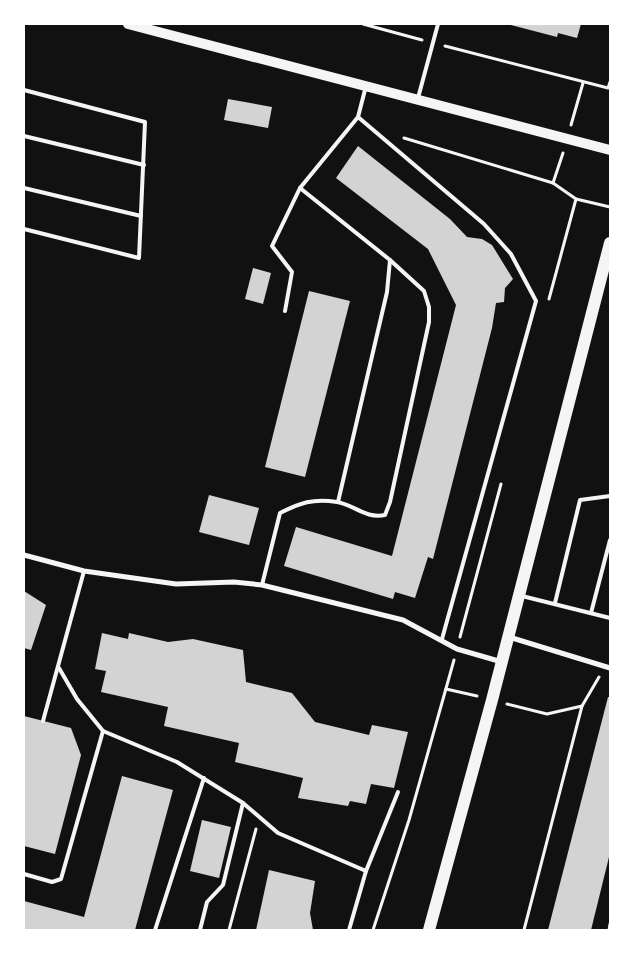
<svg xmlns="http://www.w3.org/2000/svg" width="634" height="954" viewBox="0 0 634 954" font-family="Lato,sans-serif">
<style>
.building{fill:#d3d3d3}
.lines{fill:none;stroke-linecap:round;stroke-linejoin:round}
.path{stroke:#f5f5f5;stroke-width:3}
.service{stroke:#f5f5f5;stroke-width:4}
.minor{stroke:#f5f5f5;stroke-width:5}
.secondary{stroke:#f5f5f5;stroke-width:10}
.primary{stroke:#f5f5f5;stroke-width:12}
</style>
<rect width="100%" height="100%" fill="#111"/>
<!-- building -->
<g class="building">
<path d="M507 24H581L577 38 558 33 557 37Z"/>
<path d="M228 99 272 107 268 128 224 120Z"/>
<path d="M358 146 450 219 467 237 482 239 492 245 513 279 505 288 504 302 496 303 492 328 433 559 428 557 415 598 395 592 393 599 284 566 296 527 392 556 456 305 428 249 336 178Z"/>
<path d="M253 268 271 273 263 304 245 299Z"/>
<path d="M309 291 350 301 305 477 265 467Z"/>
<path d="M209 495 259 508 249 545 199 532Z"/>
<path d="M24 591 46 605 31 650 24 648Z"/>
<path d="M102 633 128 639 129 633 168 642 193 639 243 650 246 682 292 693 315 722 369 735 372 725 408 732 394 788 371 784 366 804 350 801 348 806 298 798 303 778 235 762 239 743 164 726 168 707 101 692 106 671 95 669Z"/>
<path d="M608 697H610V853L591 930H548Z"/>
<path d="M24 716 71 728 81 755 55 854 24 846Z"/>
<path d="M122 776 173 790 135 930H24V901L84 917Z"/>
<path d="M202 820 231 827 219 878 190 871Z"/>
<path d="M269 870 315 881 310 913 313 930H256Z"/>
</g>
<g class="lines">
<!-- path -->
<g class="path">
<path d="M363 24 422 40"/>
<path d="M445 46 608 88 610 82"/>
<path d="M571 125 583 83"/>
<path d="M404 138 553 183 576 199 610 207"/>
<path d="M553 183 563 153"/>
<path d="M549 299 576 199"/>
<path d="M460 637 501 484"/>
<path d="M446 689 477 696"/>
<path d="M507 704 547 714 582 706 599 677"/>
<path d="M229 930 256 829"/>
<path d="M373 930 409 820 454 660"/>
<path d="M524 930 582 706"/>
<path d="M609 930 610 924"/>
</g>
<!-- service -->
<g class="service">
<path d="M24 90 145 122 139 258 24 229"/>
<path d="M418 98 438 24"/>
<path d="M358 117 484 224 511 254 536 301 442 639"/>
<path d="M24 136 144 165"/>
<path d="M24 188 141 216"/>
<path d="M285 311 292 272 272 246 300 188"/>
<path d="M338 502 387 292 390 260"/>
<path d="M262 585 280 513C300 503 313 498 337 502 355 505 365 519 385 515L390 502 429 322V307L424 291 390 260 300 188 358 117 366 86"/>
<path d="M522 596 610 618"/>
<path d="M555 603 580 500 610 496"/>
<path d="M591 613 610 540"/>
<path d="M59 668 77 699 103 731 177 762 243 803 278 833 366 871"/>
<path d="M43 721 84 571"/>
<path d="M24 874 52 882 61 879 103 731"/>
<path d="M155 930 204 778"/>
<path d="M200 930 207 902 223 885 243 803"/>
<path d="M349 930 366 871 398 792"/>
</g>
<!-- minor -->
<g class="minor">
<path d="M24 555 84 571 176 584 234 582 262 585 403 620 457 649 502 662"/>
<path d="M509 637 610 668"/>
</g>
<!-- secondary -->
<path class="secondary" d="M128 24 610 150"/>
<!-- primary -->
<path class="primary" d="M429 930 492 700 610 243"/>
</g>
<!-- border -->
<rect width="634" height="954" fill="none" stroke="#ffffff" stroke-width="50"/>
</svg>
